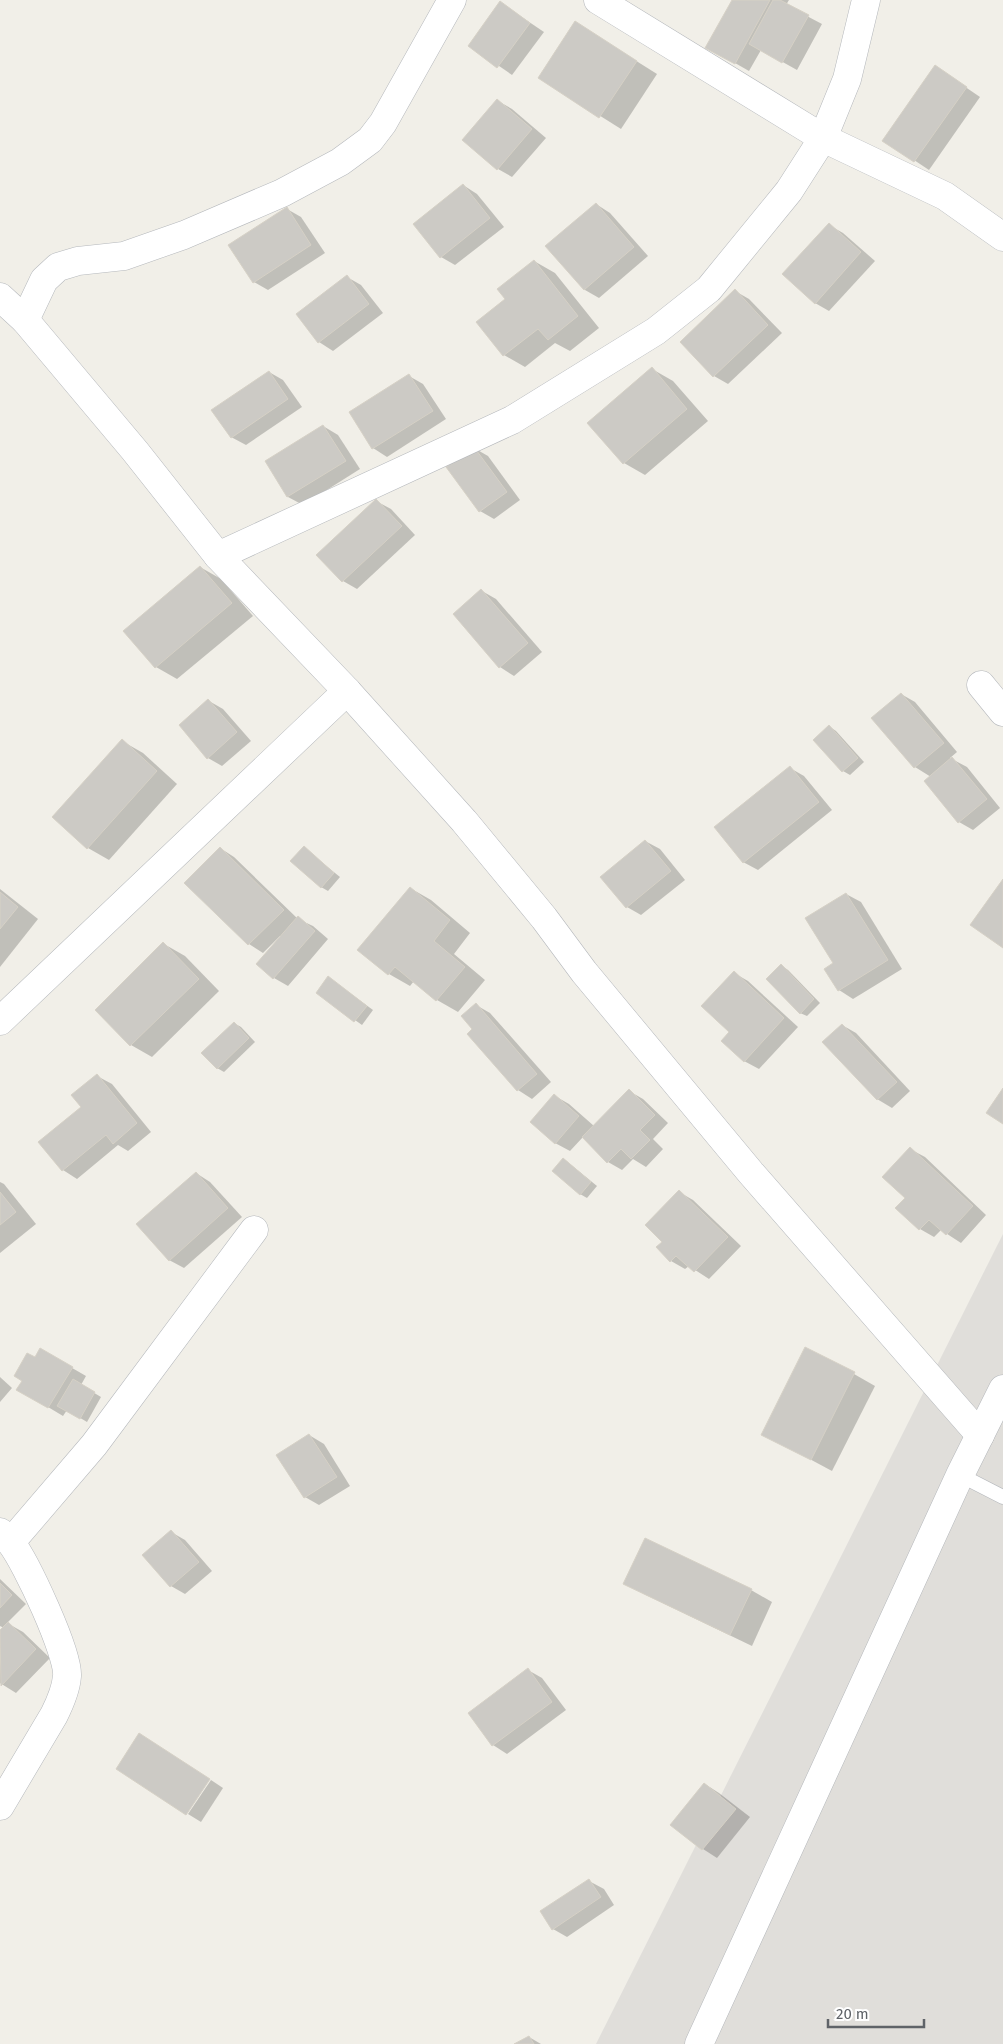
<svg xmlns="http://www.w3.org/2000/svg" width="1003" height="2044" viewBox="0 0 1003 2044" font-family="'Fira Sans',sans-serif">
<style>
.industrial{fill:#e0deda}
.shadow{fill:#0003}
.building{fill:#cccac5;stroke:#d6d1c6}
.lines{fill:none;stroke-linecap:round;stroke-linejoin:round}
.lane-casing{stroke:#b5b8bc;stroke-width:15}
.street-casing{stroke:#b5b8bc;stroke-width:29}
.lane{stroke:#fff;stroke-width:14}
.street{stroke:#fff;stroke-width:28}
</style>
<rect width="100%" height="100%" fill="#f1efe8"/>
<!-- industrial -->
<path class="industrial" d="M1003 1234V2044H596Z"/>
<!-- shadow -->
<g class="shadow">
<path d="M733 0H789L786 5 822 24 797 70 761 50 749 71 707 47Z"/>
<path d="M501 3 544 32 512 75 470 46Z"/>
<path d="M576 23 657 74 621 129 540 78Z"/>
<path d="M936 67 980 97 929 170 884 140Z"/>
<path d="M498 101 512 109 546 138 512 177 498 169Z"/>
<path d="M463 185 477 194 504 227 455 265 441 257Z"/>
<path d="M596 204 610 213 648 256 599 298 585 290Z"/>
<path d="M287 209 301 217 325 253 268 290 254 282Z"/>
<path d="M829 225 843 233 875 261 829 311 815 303Z"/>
<path d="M534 261 555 273 599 328 570 351 555 343 525 367 504 355 507 299Z"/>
<path d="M347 277 361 285 383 313 333 351 319 342 297 315Z"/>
<path d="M735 291 749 299 782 333 728 384 714 376Z"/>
<path d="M652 369 673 381 708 421 645 475 624 463Z"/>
<path d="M269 372 283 380 302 407 246 445 231 437Z"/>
<path d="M409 376 423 384 446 419 387 457 373 448 350 413Z"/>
<path d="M323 426 338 435 360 469 303 505 288 497 267 462Z"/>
<path d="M474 448 488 456 520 500 494 519 480 511Z"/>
<path d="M376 501 391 509 415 535 357 589 343 581Z"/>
<path d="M200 567 221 579 253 616 177 679 156 667Z"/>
<path d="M482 591 496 599 542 652 514 676 500 667 455 614Z"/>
<path d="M901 694 915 702 957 752 950 758 967 767 1000 808 973 830 959 822 931 777 915 767 873 718Z"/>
<path d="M209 701 223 709 251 741 222 766 208 758Z"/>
<path d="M830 727 836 731 864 762 850 775 843 771 815 740Z"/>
<path d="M122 741 143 753 177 784 109 860 88 848Z"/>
<path d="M790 768 804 776 832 810 758 870 743 862Z"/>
<path d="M645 841 660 849 685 880 641 915 627 907Z"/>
<path d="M220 848 234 857 298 919 313 926 328 939 288 986 274 978 281 937 280 936 263 953 249 944 186 883Z"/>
<path d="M304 848 340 877 328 891 321 887Z"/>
<path d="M410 888 431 900 470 933 454 954 485 980 458 1012 437 1000 414 981 410 986 389 974 359 949Z"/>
<path d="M0 889 38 919 0 967Z"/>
<path d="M846 894 861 902 902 969 853 999 839 990 835 963Z"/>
<path d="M164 944 185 956 219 991 152 1057 131 1045Z"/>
<path d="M782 966 788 970 820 1003 807 1016 800 1013Z"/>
<path d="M734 973 748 981 798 1027 759 1069 744 1061 731 1032Z"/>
<path d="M329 978 373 1010 362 1025 317 993Z"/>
<path d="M476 1005 490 1013 551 1082 532 1099 518 1090 474 1029Z"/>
<path d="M234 1023 241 1027 255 1042 224 1072 217 1068Z"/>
<path d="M842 1025 856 1033 910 1091 892 1108 877 1099Z"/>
<path d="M97 1076 112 1084 151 1132 128 1151 118 1145 77 1179 63 1170 82 1107Z"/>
<path d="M629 1091 643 1099 668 1123 653 1139 663 1149 646 1167 633 1159 622 1170 608 1162 583 1137 570 1151 555 1143V1096L569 1104 594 1126Z"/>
<path d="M910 1149 925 1157 986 1215 961 1243 941 1230 934 1237 920 1229 897 1207 907 1198Z"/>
<path d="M564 1159 597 1186 587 1198 580 1194Z"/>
<path d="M196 1173 210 1182 242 1217 184 1268 169 1260Z"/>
<path d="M0 1182 4 1184 36 1224 0 1253Z"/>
<path d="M679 1192 693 1200 741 1246 709 1279 689 1266 685 1269 671 1261 664 1242Z"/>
<path d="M41 1350 86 1376 81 1385 101 1397 87 1422 67 1410 63 1416 18 1389Z"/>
<path d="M854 1374 875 1386 832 1471 763 1434Z"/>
<path d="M0 1377 12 1388 0 1402Z"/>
<path d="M309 1435 324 1444 350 1486 319 1505 305 1497Z"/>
<path d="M171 1532 185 1540 212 1571 185 1594 171 1586Z"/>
<path d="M0 1579 26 1604 7 1623 23 1632 50 1658 16 1693 0 1683V1632L4 1628 0 1626Z"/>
<path d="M625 1583 751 1590 772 1602 752 1646 646 1595Z"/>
<path d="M528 1670 542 1678 566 1710 507 1754 493 1745 470 1713Z"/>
<path d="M211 1780 223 1788 201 1822 188 1814Z"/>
<path d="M705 1784 719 1793 750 1817 717 1858 703 1849 672 1824Z"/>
<path d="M589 1881 604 1889 614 1905 567 1937 553 1929Z"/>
<path d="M529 2037 541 2044H517Z"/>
</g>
<!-- building -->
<g class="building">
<path d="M732 0H770L735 64 705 48Z"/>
<path d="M773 0H780L809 15 782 63 749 44Z"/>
<path d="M500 1 530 23 497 68 468 46Z"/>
<path d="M575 21 637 61 599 118 538 78Z"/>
<path d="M935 65 967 87 914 162 882 141Z"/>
<path d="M497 99 532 129 497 170 462 140Z"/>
<path d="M463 184 490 218 440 258 413 224Z"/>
<path d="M596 203 634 247 584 290 545 246Z"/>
<path d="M287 207 311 245 253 283 228 245Z"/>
<path d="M829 223 861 252 815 304 782 274Z"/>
<path d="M534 260 578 316 548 340 538 329 503 356 476 322 505 299 497 289Z"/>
<path d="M347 275 369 304 318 343 296 314Z"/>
<path d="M735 289 768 325 713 377 680 342Z"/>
<path d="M652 367 687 409 623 464 587 423Z"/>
<path d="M269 371 288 399 231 438 211 410Z"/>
<path d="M409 374 433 411 372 449 349 412Z"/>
<path d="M323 425 346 461 287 497 265 461Z"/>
<path d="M474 447 507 492 479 512 446 467Z"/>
<path d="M376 499 402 526 342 582 316 555Z"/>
<path d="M200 566 232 603 155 668 123 631Z"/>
<path d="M481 589 528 643 499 668 453 614Z"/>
<path d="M901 693 944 743 914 768 871 718Z"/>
<path d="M208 699 237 732 207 759 179 725Z"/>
<path d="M829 725 858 758 842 772 813 740Z"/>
<path d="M122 739 157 771 87 849 52 817Z"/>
<path d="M952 757 987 799 958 823 924 781Z"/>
<path d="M790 766 819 802 743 863 714 827Z"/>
<path d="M645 840 671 871 626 908 600 877Z"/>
<path d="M304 846 334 873 321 888 290 861Z"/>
<path d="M220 847 284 910 248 945 184 883Z"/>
<path d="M1003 879V948L970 925Z"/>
<path d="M410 887 450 920 434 941 465 967 436 1001 395 967 388 975 357 950Z"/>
<path d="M0 892 18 907 0 929Z"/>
<path d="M846 893 888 960 838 991 824 969 833 963 805 918Z"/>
<path d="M298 916 315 931 273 979 256 964Z"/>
<path d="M163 942 199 979 130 1046 95 1010Z"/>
<path d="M781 964 814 999 800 1014 766 979Z"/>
<path d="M734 971 784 1018 744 1062 721 1041 729 1032 701 1006Z"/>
<path d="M328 976 367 1006 354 1022 316 993Z"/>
<path d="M476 1003 537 1074 517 1091 467 1034 472 1029 461 1016Z"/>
<path d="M234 1022 249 1038 217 1069 201 1053Z"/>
<path d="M842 1024 897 1082 877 1100 822 1042Z"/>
<path d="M97 1074 137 1123 113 1144 106 1135 62 1171 38 1142 81 1107 71 1095Z"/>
<path d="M1003 1088V1124L986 1113Z"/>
<path d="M629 1089 655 1115 640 1130 650 1140 631 1159 621 1149 607 1163 582 1137Z"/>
<path d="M554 1094 579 1116 555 1144 530 1122Z"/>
<path d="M910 1147 973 1206 946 1235 929 1220 919 1230 895 1208 905 1198 882 1177Z"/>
<path d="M563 1158 591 1182 580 1195 552 1171Z"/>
<path d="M196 1172 228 1208 169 1261 136 1224Z"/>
<path d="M679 1190 728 1237 694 1272 676 1256 670 1262 656 1247 662 1242 645 1225Z"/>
<path d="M0 1192 16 1212 0 1225Z"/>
<path d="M805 1347 855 1372 811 1460 761 1435Z"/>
<path d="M40 1348 73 1367 48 1408 16 1390 22 1381 14 1376 27 1353 35 1357Z"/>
<path d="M73 1379 95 1392 80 1419 57 1406Z"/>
<path d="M309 1434 337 1477 304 1498 276 1455Z"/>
<path d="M171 1530 199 1562 170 1587 142 1555Z"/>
<path d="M645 1538 752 1589 730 1635 623 1584Z"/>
<path d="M0 1583 12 1595 0 1608Z"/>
<path d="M8 1622 36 1649 1 1686 0 1630Z"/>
<path d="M528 1668 552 1702 492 1746 468 1713Z"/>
<path d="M139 1733 210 1779 186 1815 116 1769Z"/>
<path d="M704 1783 736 1809 702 1850 670 1825Z"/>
<path d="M589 1879 601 1897 552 1930 540 1911Z"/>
<path d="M529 2036 534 2044H514Z"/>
</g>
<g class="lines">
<defs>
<path id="lane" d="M960 1475 1003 1497"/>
<g id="street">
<path d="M598 0 823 138 945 196 1003 237"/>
<path d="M0 297 25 320 135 451 218 556 347 691 464 821 544 918 584 972 751 1173 980 1435"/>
<path d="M25 320 44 280 58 267 78 261 124 256 184 235 282 193 340 162 370 140 383 123 452 0"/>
<path d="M218 556 512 420 656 331 709 289 789 191 823 138 847 79 866 0"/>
<path d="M981 685 1003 712"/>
<path d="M0 1021 347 691"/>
<path d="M0 1532C4 1535 8 1539 11 1543 26 1562 69 1654 67 1676 66 1690 60 1703 54 1715L0 1806"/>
<path d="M11 1542 94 1445 254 1230"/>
<path d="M699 2044 960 1475 1003 1389"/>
</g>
</defs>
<!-- lane casing -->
<use href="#lane" class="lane-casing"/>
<!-- street casing -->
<use href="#street" class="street-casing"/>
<!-- lane -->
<use href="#lane" class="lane"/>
<!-- street -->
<use href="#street" class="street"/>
</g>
<!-- scale -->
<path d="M828 2019v8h96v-8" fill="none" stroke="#5f6368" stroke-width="2.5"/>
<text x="836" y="2019" font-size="15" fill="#5f6368" stroke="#ffffff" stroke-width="4" paint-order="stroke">20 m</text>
</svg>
